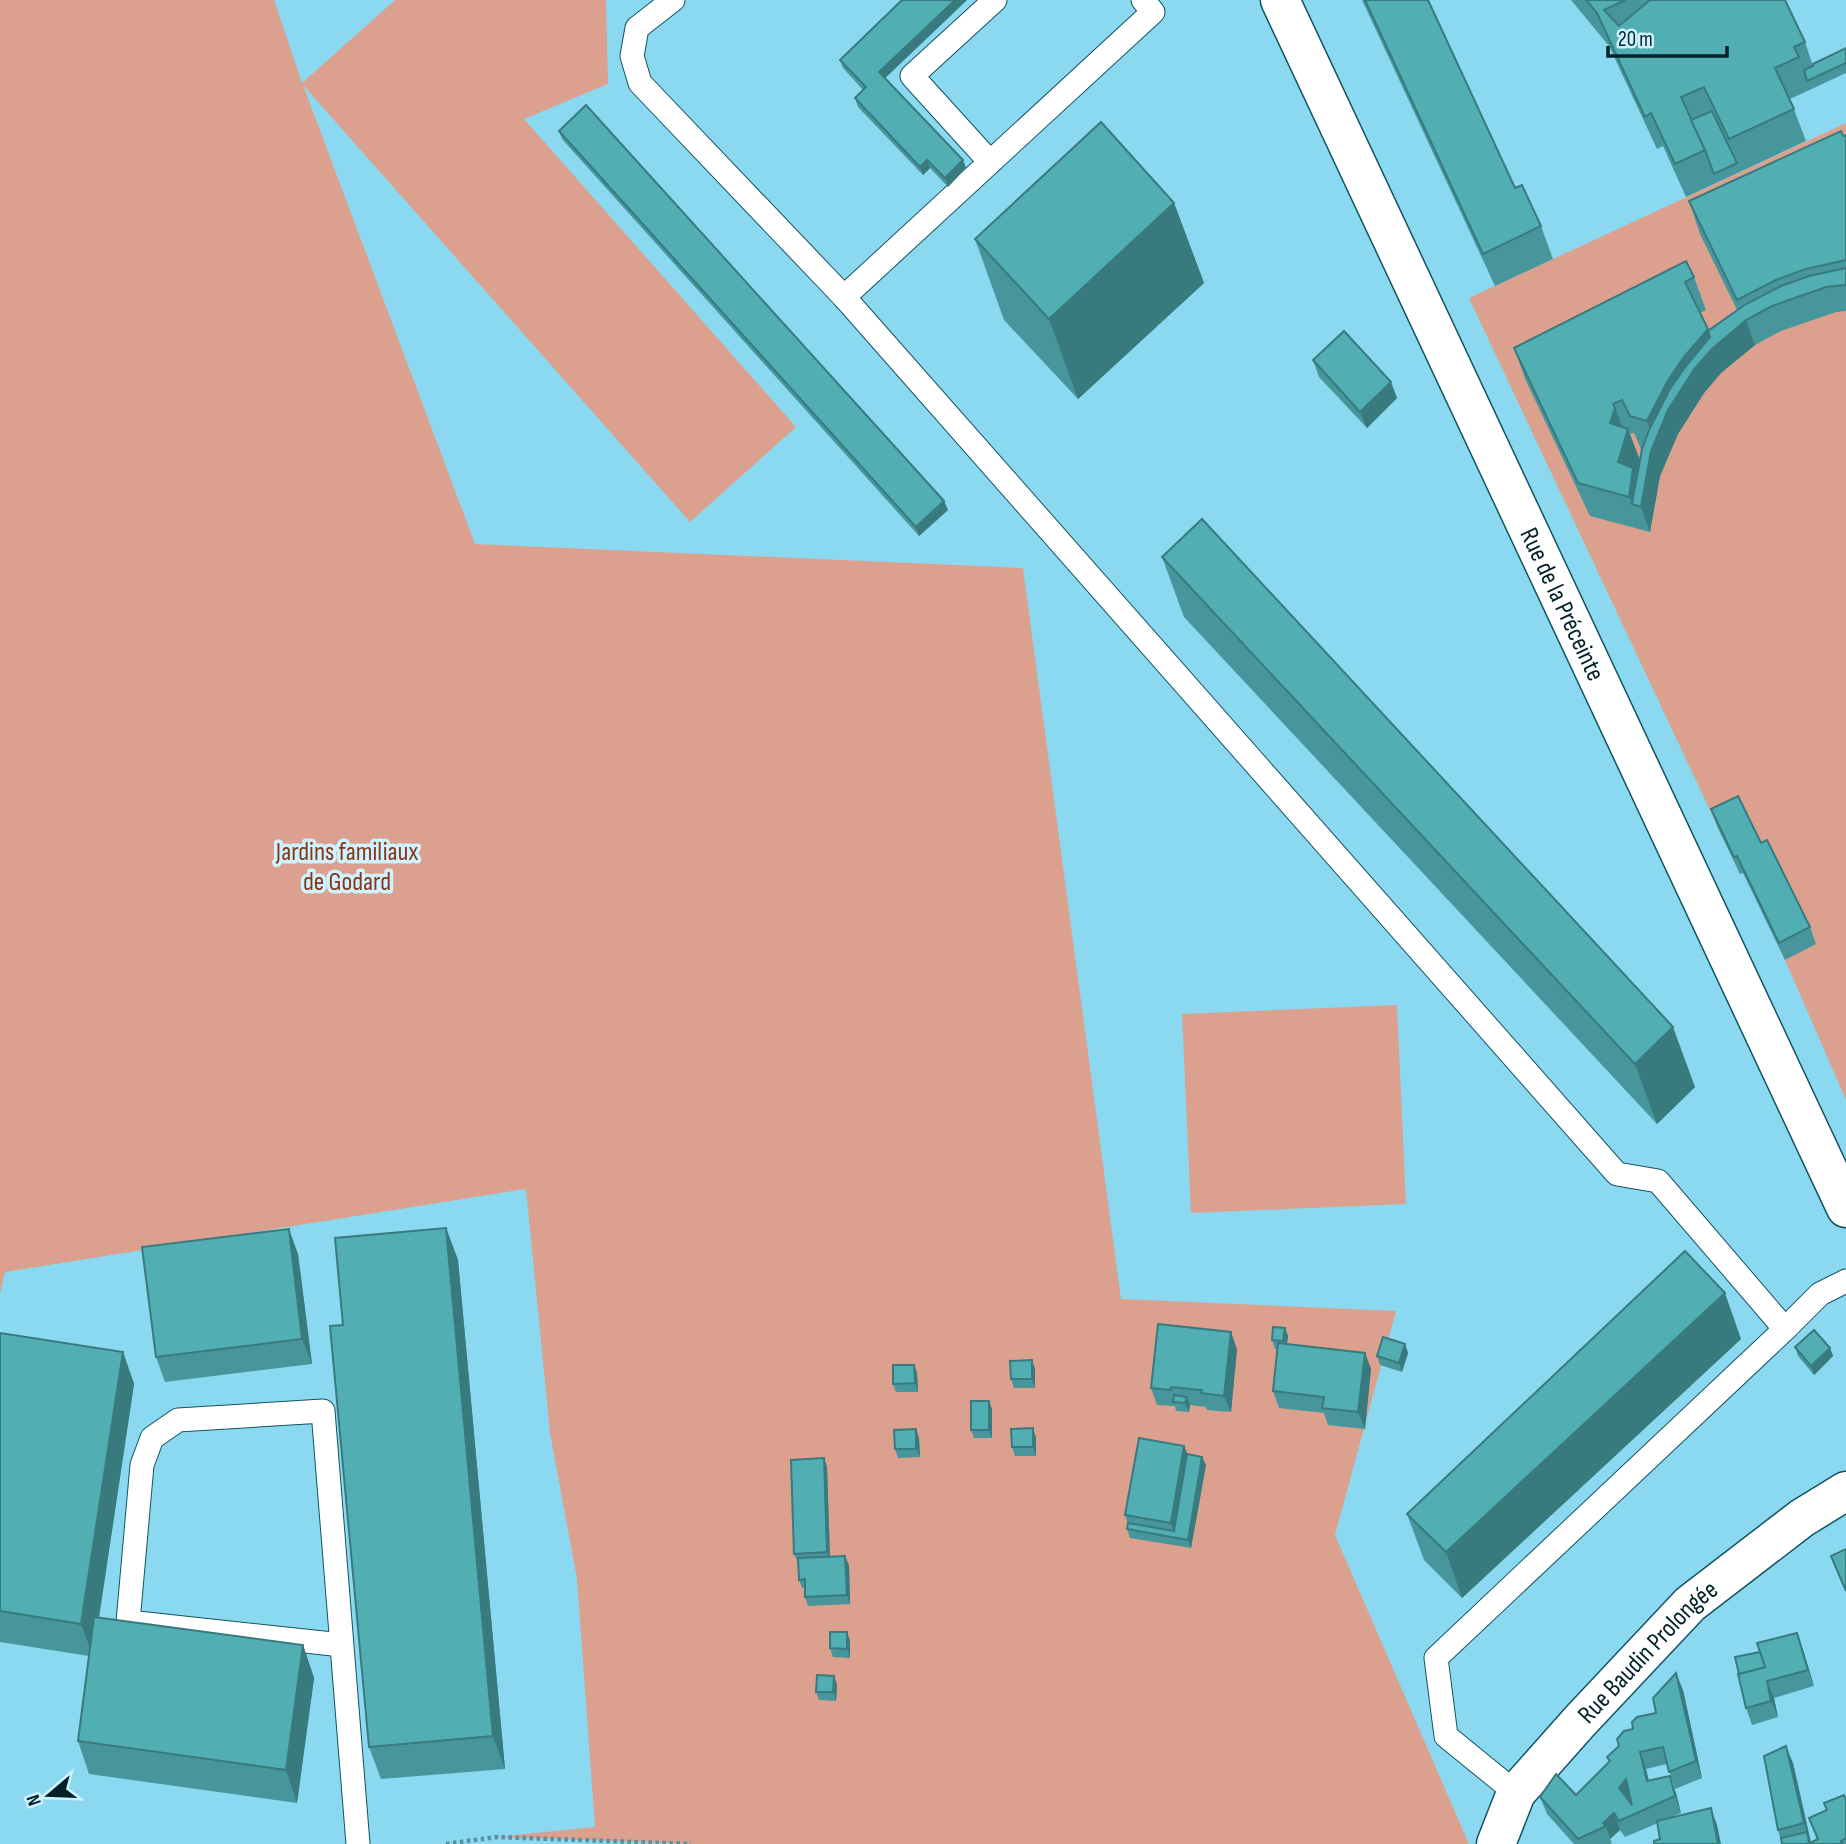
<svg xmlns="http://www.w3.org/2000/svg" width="1846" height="1844" viewBox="0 0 1846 1844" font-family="'Sofia Sans Condensed',sans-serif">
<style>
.green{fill:#dca18e}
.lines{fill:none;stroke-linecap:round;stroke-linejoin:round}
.service-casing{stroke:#135363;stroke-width:25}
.minor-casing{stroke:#135363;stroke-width:41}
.path{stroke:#5491a2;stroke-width:4.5;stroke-dasharray:3.5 3.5;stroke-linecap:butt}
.service{stroke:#fff;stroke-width:23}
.minor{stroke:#fff;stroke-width:38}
.wall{fill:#46969b;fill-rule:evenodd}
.shaded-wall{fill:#397a7e}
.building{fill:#51afb4;stroke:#397a7e;stroke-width:2;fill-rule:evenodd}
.labels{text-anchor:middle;stroke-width:7;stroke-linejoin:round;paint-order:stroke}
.street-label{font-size:26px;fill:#00212a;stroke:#cef3ff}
.park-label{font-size:26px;fill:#873618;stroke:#cef3ff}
</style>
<rect width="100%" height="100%" fill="#8bd9f0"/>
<!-- green -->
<g class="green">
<path d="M0 0H274L302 83 395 0H606L608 84 524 119 796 427 690 522 303 85 475 544 1023 568 1121 1299 1396 1311 1335 1535 1469 1844H691L496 1837 595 1827 577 1579 550 1433 526 1189 5 1272 0 1294Z"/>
<path d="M1846 123V1100L1785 960 1744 873 1740 874 1469 298Z"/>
<path d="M1397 1005 1406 1204 1191 1213 1182 1014Z"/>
</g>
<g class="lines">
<defs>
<g id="service">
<path d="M673 0 637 28 632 56 640 83 844 297 1617 1174 1658 1181 1785 1329 1436 1658 1446 1736 1516 1793"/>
<path d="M990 162 912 76 995 0"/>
<path d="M844 297 1153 12 1143 0"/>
<path d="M1785 1329 1820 1294 1846 1281"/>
<path d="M342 1645 128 1622 142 1465 152 1438 178 1420 323 1411 358 1844"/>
</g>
<g id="minor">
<path id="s1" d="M1280 0 1846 1208"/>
<path id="s2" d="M1496 1844 1516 1793 1580 1721 1690 1604 1802 1518 1846 1491"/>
</g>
</defs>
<!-- service casing -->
<use href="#service" class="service-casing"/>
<!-- minor casing -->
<use href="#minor" class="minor-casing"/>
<!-- path -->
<path class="path" d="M446 1844 496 1837 691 1844"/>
<!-- service -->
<use href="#service" class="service"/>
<!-- minor -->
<use href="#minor" class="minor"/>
</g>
<!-- wall -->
<g class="wall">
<path d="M902 0H967L885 78 963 160 966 168 948 187 930 168 923 175 858 107 855 98 863 90 843 68 840 60Z"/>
<path d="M1362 0H1428L1515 188 1541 226 1553 259 1495 286Z"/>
<path d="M1571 0H1785L1805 42 1813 66 1846 48V73L1790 99 1806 141 1686 197 1663 146 1657 149 1609 46Z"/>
<path d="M559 131 944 501 948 510 919 536 562 139Z"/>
<path d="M1846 135V311L1836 312 1781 331 1755 345 1721 373 1704 393 1678 434 1660 476 1650 532 1590 516 1526 381 1514 348 1694 277 1706 310 1700 313 1708 331 1737 310 1700 234 1689 201ZM1634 433 1641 449 1640 460 1630 434Z"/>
<path d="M1174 203 1204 283 1078 399 1004 320 975 239Z"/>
<path d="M1313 360 1397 398 1367 428 1319 377Z"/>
<path d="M1162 557 1695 1087 1657 1124 1184 617Z"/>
<path d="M1711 809 1761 843 1810 927 1816 944 1785 960 1743 873 1740 874 1717 826Z"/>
<path d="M446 1228 458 1260 505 1769 381 1779 369 1747 343 1325Z"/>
<path d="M298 1254 312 1364 165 1382 156 1357Z"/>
<path d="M1285 1328 1288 1336 1287 1344 1365 1353 1371 1369 1365 1429 1328 1425 1324 1413 1279 1408 1273 1391 1278 1349H1275L1272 1340Z"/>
<path d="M0 1333 123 1352 134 1384 99 1618 303 1645 314 1678 297 1803 89 1774 78 1741 89 1656 0 1642Z"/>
<path d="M1741 1339 1462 1598 1424 1560 1407 1514Z"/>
<path d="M1405 1344 1408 1353 1402 1372 1380 1365 1377 1356Z"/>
<path d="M1795 1347 1830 1348 1833 1356 1814 1375 1798 1356Z"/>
<path d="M1237 1349 1231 1412 1207 1410 1206 1407 1190 1405 1189 1412 1176 1411 1175 1406 1157 1405 1151 1388Z"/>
<path d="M1032 1360 1035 1369V1388H1014L1011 1379Z"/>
<path d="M914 1365 917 1373 918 1392H896L893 1384Z"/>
<path d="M992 1409V1438H974L971 1430Z"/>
<path d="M916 1429 919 1438 920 1457 898 1458 895 1449Z"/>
<path d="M1036 1437V1456H1015L1012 1447Z"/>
<path d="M1187 1454 1206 1465 1191 1548 1130 1538 1127 1529 1128 1523 1125 1515Z"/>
<path d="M824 1458 827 1467 830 1557 849 1565 850 1604 808 1606 805 1597V1588H802L799 1580 798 1562 794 1554Z"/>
<path d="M847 1632 850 1641V1658L833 1657 830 1648Z"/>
<path d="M1803 1650 1814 1686 1774 1698 1778 1717 1752 1725 1746 1708 1739 1674Z"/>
<path d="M837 1684 836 1701 819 1700 816 1692Z"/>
<path d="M1683 1690 1702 1778 1675 1789 1667 1764 1646 1769 1649 1781 1676 1793 1681 1813 1669 1818 1717 1825 1660 1839 1658 1823 1625 1837 1620 1830 1610 1839 1612 1843 1610 1844H1574L1547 1814 1540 1797 1576 1795 1609 1762 1607 1757 1619 1746 1633 1729 1656 1713Z"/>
<path d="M1793 1763 1811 1842 1817 1839 1809 1818 1846 1800V1844H1782L1778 1830Z"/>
</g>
<!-- shaded-wall -->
<g class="shaded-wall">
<path d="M955 0H967L882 81 879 72Z"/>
<path d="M927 160 930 168 923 175 920 167Z"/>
<path d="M963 160 966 168 948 187 945 178Z"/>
<path d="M1174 203 1204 283 1078 399 1049 319Z"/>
<path d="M1746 320 1755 345 1721 373 1704 393 1678 434 1660 476 1650 532 1641 507 1632 504 1618 462 1610 423 1615 408 1626 437 1628 429 1640 461 1636 475 1643 495 1651 451 1655 442 1647 421 1667 382 1683 358 1708 329 1714 347Z"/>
<path d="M1391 382 1397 398 1367 428 1360 412Z"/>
<path d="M944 501 948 510 919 536 916 527Z"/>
<path d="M1673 1027 1695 1087 1657 1124 1635 1064Z"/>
<path d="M446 1228 458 1260 505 1769 493 1736Z"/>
<path d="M289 1229 298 1254 312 1364 302 1339Z"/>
<path d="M1725 1293 1741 1339 1462 1598 1446 1552Z"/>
<path d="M1285 1328 1288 1336 1286 1350 1283 1341Z"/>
<path d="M1231 1332 1237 1349 1231 1412 1224 1396Z"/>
<path d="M1405 1344 1408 1353 1402 1372 1399 1363Z"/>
<path d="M1830 1348 1833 1356 1814 1375 1811 1366Z"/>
<path d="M123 1352 134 1384 93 1656 81 1624Z"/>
<path d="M1365 1353 1371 1369 1365 1429 1358 1412Z"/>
<path d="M1032 1360 1035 1369V1388L1032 1379Z"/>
<path d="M914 1365 917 1373 918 1392 915 1383Z"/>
<path d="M1187 1397 1190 1405 1189 1412 1185 1403Z"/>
<path d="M989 1401 992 1409V1438L989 1430Z"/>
<path d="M1033 1428 1036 1437V1456L1033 1447Z"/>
<path d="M916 1429 919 1438 920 1457 916 1449Z"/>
<path d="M1184 1446 1191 1462 1176 1538 1171 1523Z"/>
<path d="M1202 1457 1206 1465 1191 1548 1188 1540Z"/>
<path d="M824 1458 827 1467 830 1561 827 1552Z"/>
<path d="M845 1556 849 1565 850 1604 847 1595Z"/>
<path d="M847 1632 850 1641V1658L847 1649Z"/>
<path d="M1797 1633 1803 1650 1814 1686 1808 1670Z"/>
<path d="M303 1645 314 1678 297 1803 286 1770Z"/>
<path d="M1676 1673 1683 1690 1702 1778 1696 1761Z"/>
<path d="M834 1676 837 1684 836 1701 833 1692Z"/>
<path d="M1767 1681 1774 1698 1778 1717 1771 1701Z"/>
<path d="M1786 1746 1793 1763 1811 1844H1810L1804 1823Z"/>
<path d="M1640 1752 1646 1769 1653 1798 1647 1781Z"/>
<path d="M1670 1776 1676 1793 1681 1813 1675 1796Z"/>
<path d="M1626 1779 1632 1796 1625 1805 1619 1788Z"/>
<path d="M1711 1808 1717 1825 1721 1844H1718Z"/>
<path d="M1614 1813 1620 1830 1610 1839 1606 1826 1603 1823Z"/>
</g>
<!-- building -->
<g class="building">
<path d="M902 0H955L879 72 963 160 945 178 927 160 920 167 855 98 866 87 840 60Z"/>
<path d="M1365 0H1428L1515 188 1522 185 1541 226 1483 254Z"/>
<path d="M1586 0H1625L1604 10 1619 26 1650 0H1785L1805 42 1794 47 1799 57 1775 68 1794 109 1729 139 1704 87 1681 97 1705 150 1675 164 1651 113 1645 117 1597 13Z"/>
<path d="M1846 48V63L1807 81 1804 70 1813 66V64Z"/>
<path d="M586 105 944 501 916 527 559 131Z"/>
<path d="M1712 111 1737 163 1714 174 1705 150 1691 120Z"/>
<path d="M1101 122 1174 203 1049 319 975 239Z"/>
<path d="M1841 131 1843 136 1846 135V260L1806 269 1778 279 1737 300 1689 201Z"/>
<path d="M1686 261 1694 277 1685 282 1708 329 1683 358 1667 382 1647 421 1630 416 1622 400 1613 404 1615 408 1610 423 1628 429 1618 462 1633 468 1629 497 1578 483 1514 348Z"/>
<path d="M1846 268V285L1826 287 1772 306 1746 320 1712 349 1695 368 1668 410 1651 451 1641 507 1632 504 1642 449 1650 428 1670 389 1686 366 1710 337 1708 331 1746 304 1781 286 1809 276Z"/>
<path d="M1344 331 1391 382 1360 412 1313 360Z"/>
<path d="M1202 519 1673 1027 1635 1064 1162 557Z"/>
<path d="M1738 796 1761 843 1767 840 1810 927 1779 943 1737 856 1734 857 1711 809Z"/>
<path d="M446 1228 493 1736 369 1747 330 1326 343 1325 335 1238Z"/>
<path d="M289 1229 302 1339 156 1357 142 1247Z"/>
<path d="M1685 1251 1725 1293 1446 1552 1407 1514Z"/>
<path d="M1158 1324 1231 1332 1224 1396 1201 1393 1202 1390 1171 1387V1390L1151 1388Z"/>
<path d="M1273 1327 1285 1328 1283 1341 1272 1340Z"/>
<path d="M1814 1330 1830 1348 1811 1366 1795 1347Z"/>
<path d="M0 1333 123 1352 81 1624 0 1611Z"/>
<path d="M1383 1337 1405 1344 1399 1363 1377 1356Z"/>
<path d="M1278 1343 1365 1353 1358 1412 1322 1408 1324 1397 1273 1391Z"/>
<path d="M1032 1360V1379H1011L1010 1361Z"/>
<path d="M893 1365H914L915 1383 893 1384Z"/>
<path d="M1174 1395 1187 1397 1185 1403 1173 1402Z"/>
<rect x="971" y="1401" width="18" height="29"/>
<path d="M1033 1428V1447H1012L1011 1429Z"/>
<path d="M916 1429V1449H895L894 1430Z"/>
<path d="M1139 1438 1184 1446 1171 1523 1125 1515Z"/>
<path d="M1187 1454 1202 1457 1188 1540 1127 1529 1128 1523 1174 1531Z"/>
<path d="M824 1458 827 1552 794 1554 791 1460Z"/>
<path d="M1846 1549V1591L1831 1556Z"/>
<path d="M845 1556 847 1595 805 1597V1579L799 1580 798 1558Z"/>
<path d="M94 1617 303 1645 286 1770 78 1741Z"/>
<path d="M830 1632H847V1649L830 1648Z"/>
<path d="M1797 1633 1808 1670 1767 1681 1771 1701 1746 1708 1738 1674 1765 1667 1757 1643Z"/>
<path d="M1760 1652 1765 1667 1739 1674 1735 1657Z"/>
<path d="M1676 1673 1696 1761 1669 1772 1663 1747 1640 1752 1647 1781 1670 1776 1675 1796 1619 1821 1614 1813 1603 1823 1606 1826 1578 1839 1540 1797 1556 1774 1576 1795 1610 1761 1607 1757 1619 1746 1617 1739 1624 1731 1633 1729 1632 1722 1637 1717 1656 1713 1653 1698ZM1626 1779 1632 1805 1619 1788Z"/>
<path d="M817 1675 834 1676 833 1692H816Z"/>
<path d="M1786 1746 1804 1823 1778 1830 1764 1756Z"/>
<path d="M1844 1795 1846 1800V1838L1841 1841 1842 1844H1808L1818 1839 1809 1818 1827 1810 1824 1803Z"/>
<path d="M1711 1808 1718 1844H1654V1841L1660 1839 1657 1821Z"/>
<path d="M1807 1832 1809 1843 1808 1844H1782L1781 1838Z"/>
</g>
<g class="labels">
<!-- street labels -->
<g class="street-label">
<text dy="9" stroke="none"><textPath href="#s1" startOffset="667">Rue de la Préceinte</textPath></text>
<text dy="9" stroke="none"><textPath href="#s2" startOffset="248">Rue Baudin Prolongée</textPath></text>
</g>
<!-- park labels -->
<g class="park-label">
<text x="347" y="860">Jardins familiaux<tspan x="347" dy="30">de Godard</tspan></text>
</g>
</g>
<!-- north arrow -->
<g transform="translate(49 1795) rotate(251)" stroke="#cef3ff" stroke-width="5" paint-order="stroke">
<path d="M0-5L12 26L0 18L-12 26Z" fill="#00212a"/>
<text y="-10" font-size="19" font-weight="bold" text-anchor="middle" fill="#00212a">N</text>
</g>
<!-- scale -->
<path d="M1608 46v10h119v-10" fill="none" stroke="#00212a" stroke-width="3.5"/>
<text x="1618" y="46" font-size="21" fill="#00212a" stroke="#cef3ff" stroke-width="5" paint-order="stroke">20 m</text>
</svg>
